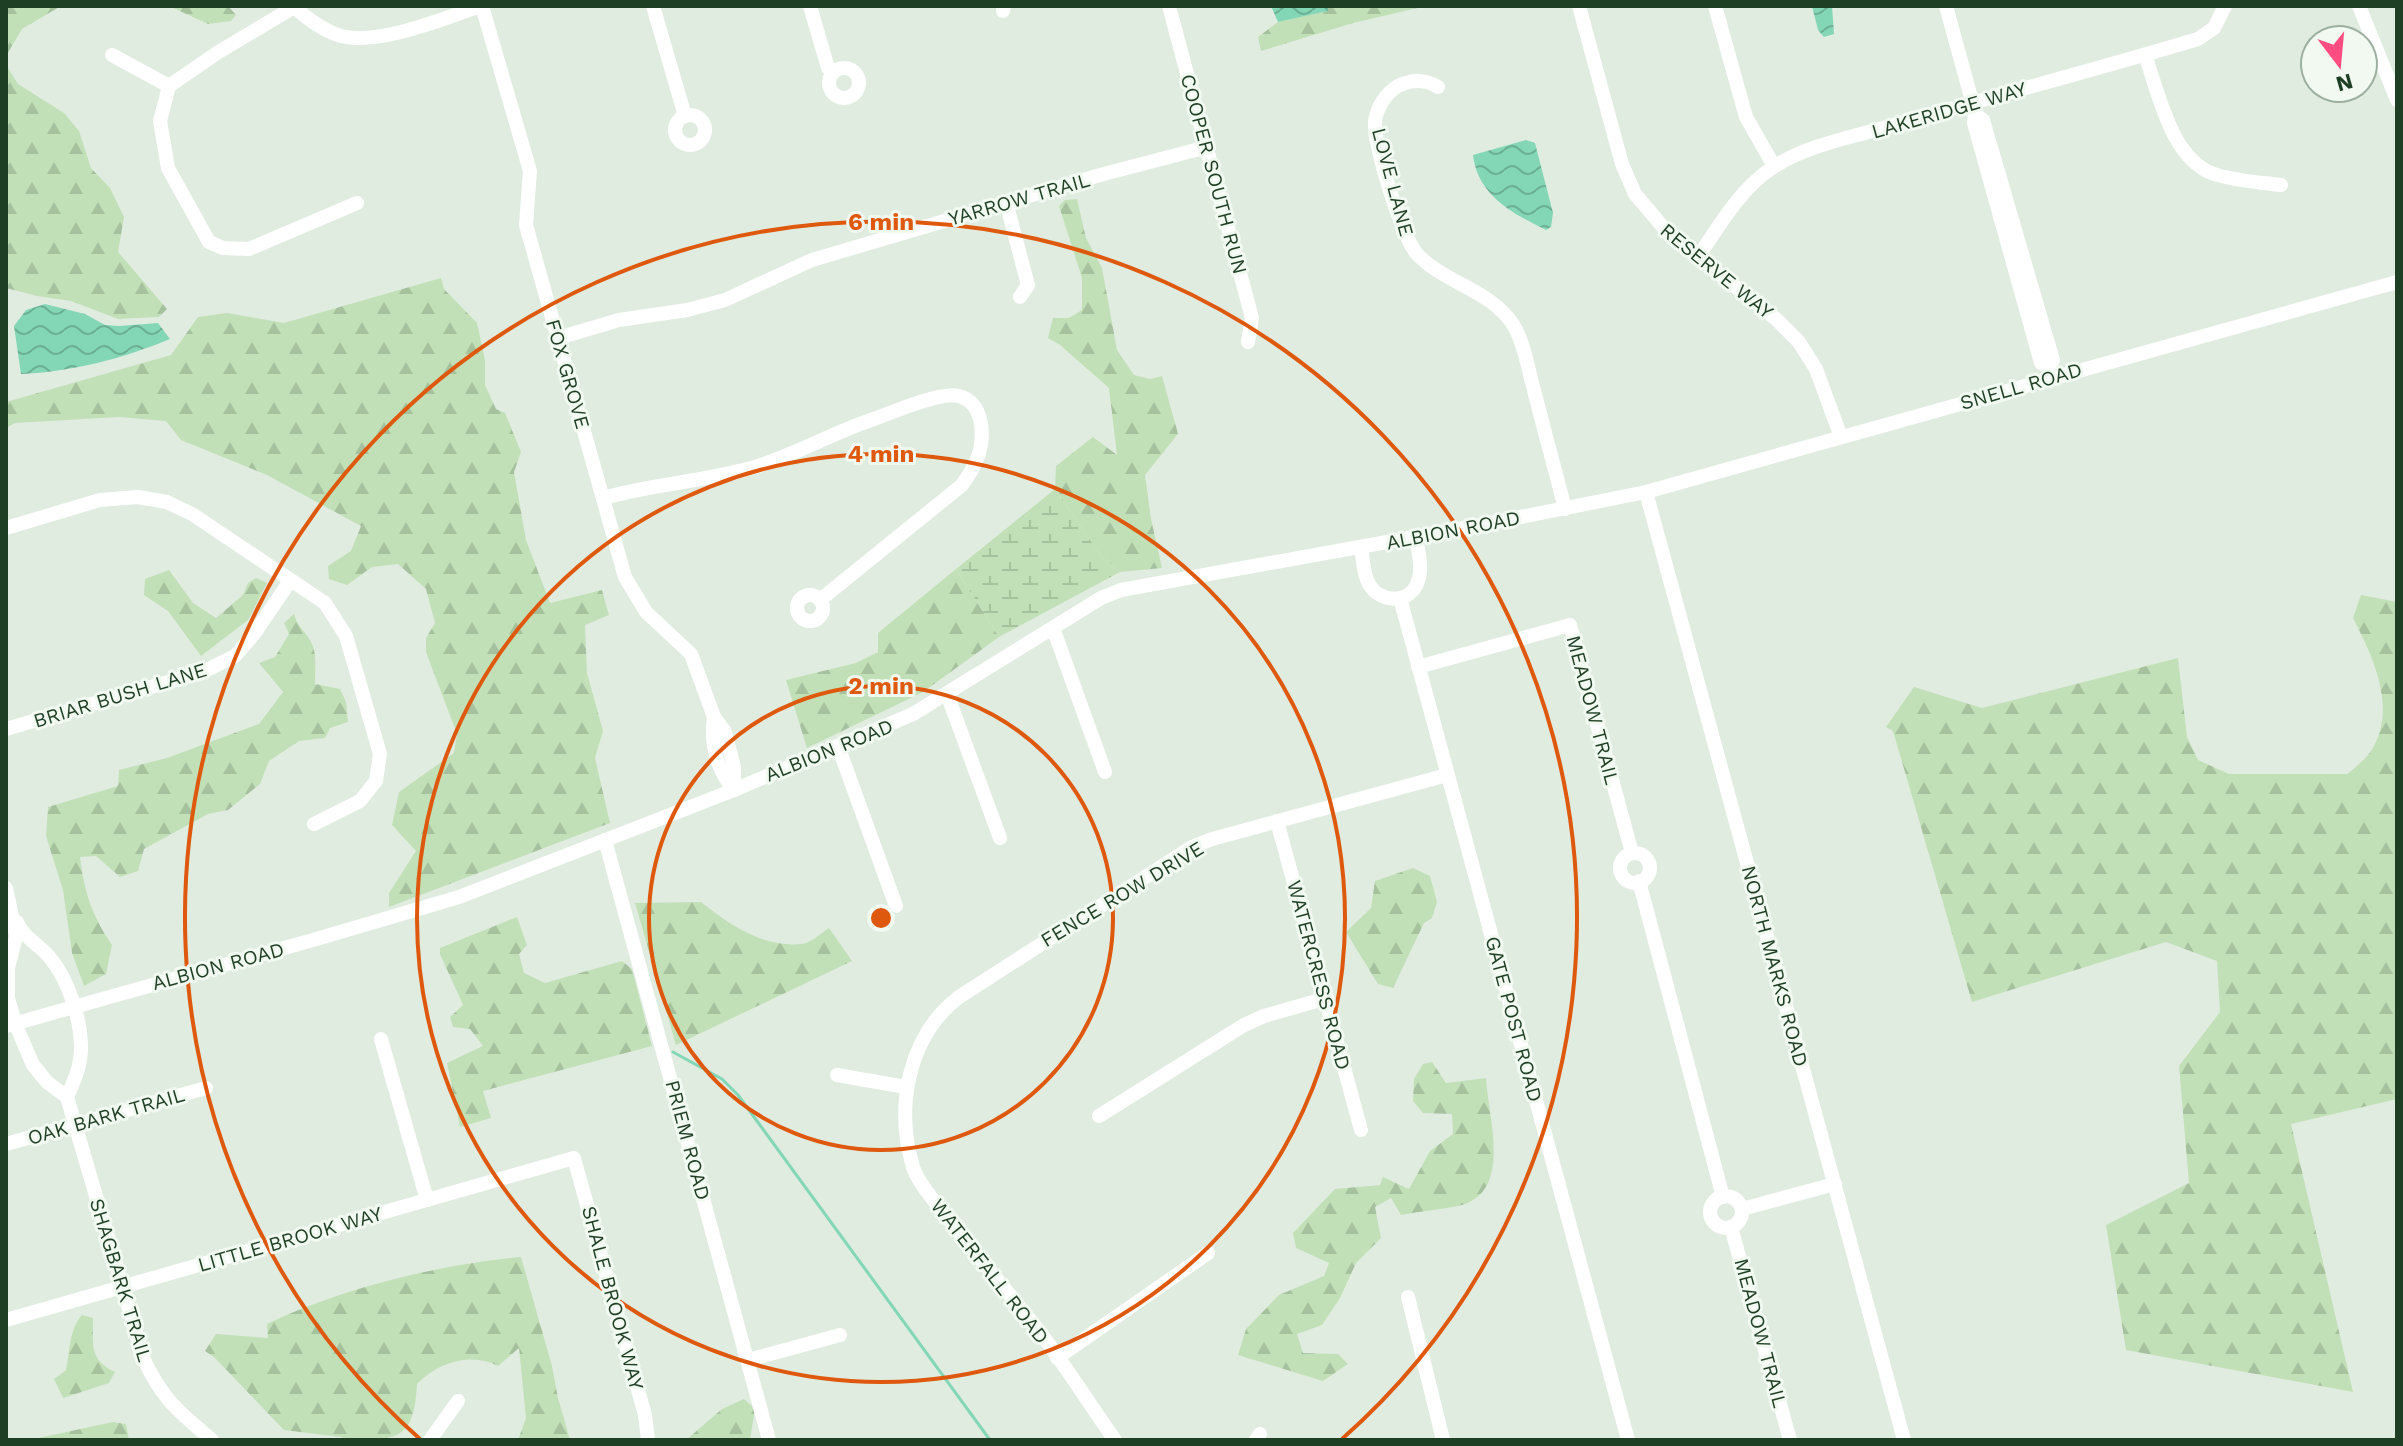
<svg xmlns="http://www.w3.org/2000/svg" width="2403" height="1446" viewBox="0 0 2403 1446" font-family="'Work Sans',sans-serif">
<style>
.forest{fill:url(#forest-firs)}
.wetland{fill:url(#wetland-marsh)}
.water{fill:url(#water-waves)}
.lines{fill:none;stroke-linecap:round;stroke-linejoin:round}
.stream{stroke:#83d7b6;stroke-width:3}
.minor{stroke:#fff;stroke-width:14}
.ring{fill:none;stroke:#de580d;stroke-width:4}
.labels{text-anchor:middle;stroke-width:6;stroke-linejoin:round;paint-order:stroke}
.street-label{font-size:20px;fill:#1f3f25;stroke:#f1f9f1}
.centre{fill:#de580d;stroke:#f1f9f1;stroke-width:4}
.ring-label{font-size:24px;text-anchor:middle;font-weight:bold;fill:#de580d;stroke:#f1f9f1;stroke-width:6;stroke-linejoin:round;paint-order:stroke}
</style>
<defs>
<pattern id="forest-firs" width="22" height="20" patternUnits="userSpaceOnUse" patternTransform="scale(2)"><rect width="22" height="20" fill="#c2e0b7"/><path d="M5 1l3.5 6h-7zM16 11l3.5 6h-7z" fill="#a6c19d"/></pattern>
<pattern id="wetland-marsh" width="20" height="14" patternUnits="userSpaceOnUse" patternTransform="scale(2)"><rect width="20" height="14" fill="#c2e0b7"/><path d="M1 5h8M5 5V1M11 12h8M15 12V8" fill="none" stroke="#a6c19d"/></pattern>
<pattern id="water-waves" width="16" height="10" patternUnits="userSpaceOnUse" patternTransform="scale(2)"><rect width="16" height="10" fill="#83d7b6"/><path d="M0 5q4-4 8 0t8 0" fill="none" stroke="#6bb094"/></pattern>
</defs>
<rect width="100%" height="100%" fill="#e0ece0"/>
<!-- forest -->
<g class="forest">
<path d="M6 6H61L22 29 6 56Z"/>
<path d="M169 6H228L236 15 231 21 208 24Z"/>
<path d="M1328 6H1426L1353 23 1261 51 1258 37 1278 22 1327 11Z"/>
<path d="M6 65 18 84 64 113 79 131 91 168 110 188 124 217 118 252 167 309 159 317 118 319 71 301 37 296 6 288Z"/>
<path d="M1077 199 1086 238 1102 268 1117 350 1134 375 1150 379 1162 376 1178 434 1145 475 1151 519 1162 568 1120 572 1101 556 1055 489 1056 466 1093 437 1117 455 1109 388 1060 345 1048 338 1053 318H1069L1082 310V278L1059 206 1065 200Z"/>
<path d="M441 278 444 289 477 323 485 360V385L496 409 505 413 521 452 514 472 526 540 550 603 602 590 609 615 585 625 587 673 603 731 595 758 610 823 389 907V893L416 851 392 825 399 792 454 753 457 734 426 652V638L435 623 426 589 398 564 372 567 347 585 329 579 328 566 351 551 361 526 267 475 181 440 166 421 119 417 15 423 6 428V402L171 355 198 317 227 313 284 323Z"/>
<path d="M956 569 999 637 923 692 807 748 786 680 856 663 878 652V633Z"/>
<path d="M169 570 193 603 216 618 243 595 248 583 256 578 267 583 248 620 201 656 168 611 144 595 145 579Z"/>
<path d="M2361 595 2397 602V1099L2291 1124 2353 1392 2126 1350 2106 1225 2189 1183 2179 1066 2220 1012 2217 961 2166 942 1972 1002 1893 731 1886 727 1914 687 1982 708 2178 658 2187 737 2198 760 2229 774H2348C2355 767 2366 759 2371 751 2398 709 2373 657 2353 618Z"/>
<path d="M294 614C297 625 302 628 308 637 318 650 315 668 315 684L340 689 346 702 348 722 330 728 325 738 299 741 269 761 260 784 228 810 208 814 144 849 138 871 120 877 96 856 80 857C84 891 92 916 112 945L106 974 84 986 72 953 63 890 46 836 48 807 118 786 119 770 167 758 259 724 283 692 259 663 275 657 289 634 284 623Z"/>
<path d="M1413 868 1430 876 1437 902 1432 918 1424 923 1393 988 1378 984 1346 932 1371 908 1375 881Z"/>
<path d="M701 902C730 925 763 948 802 944 811 943 821 933 829 928L852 961 676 1045 635 903Z"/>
<path d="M517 917 527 945 519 954 524 973 545 983 622 961 632 969 652 1046 483 1091 491 1118 460 1127 447 1063 483 1046 470 1029 453 1027 450 1017 463 1005 440 954V948Z"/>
<path d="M1432 1062 1446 1083 1486 1078C1488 1119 1514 1193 1458 1206 1439 1210 1420 1211 1401 1215L1391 1198 1375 1207 1381 1238 1356 1263 1340 1298 1322 1325 1297 1334 1303 1353 1338 1354 1348 1364 1323 1381 1238 1355 1246 1329 1279 1295 1324 1276 1329 1263 1296 1248 1293 1233 1335 1189 1380 1185 1383 1177 1409 1189 1430 1151 1453 1134 1452 1114 1423 1113 1413 1101 1414 1079 1423 1064Z"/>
<path d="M521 1257 552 1366 558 1398 570 1440H518L526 1418 519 1348 498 1366C470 1352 439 1362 417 1384 414 1440 398 1440 347 1440L341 1437 284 1430 214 1357 205 1351 216 1334 268 1338 267 1324C339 1289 441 1264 521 1257Z"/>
<path d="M82 1315 93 1318C93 1344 89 1360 115 1372L109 1383 63 1398 54 1379 66 1370C70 1352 69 1329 82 1315Z"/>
<path d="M744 1399 755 1409 750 1440H686L722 1409Z"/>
<path d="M113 1422 126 1424 129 1440H29Z"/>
</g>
<!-- wetland -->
<path class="wetland" d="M1055 489 1101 556 1120 572 999 637 956 569Z"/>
<!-- water -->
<g class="water">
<path d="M1271 6H1328V11L1278 22Z"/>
<path d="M1812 6H1832L1834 34 1824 37 1818 30Z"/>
<path d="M1526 140 1535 143 1553 213 1551 227 1546 230C1512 213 1478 196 1473 155Z"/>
<path d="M45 304 85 314 105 325 119 326 158 323 170 339C124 358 72 372 21 374L14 326 26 310Z"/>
</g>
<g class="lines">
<!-- stream -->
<path class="stream" d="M673 1052 722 1079 738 1095 990 1440"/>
<!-- minor -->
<g class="minor">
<path d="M293 6C305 17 320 28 335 34 373 49 443 18 481 6"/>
<path d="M482 6 530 171 526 225 625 577 646 612 691 654 714 717 725 732 734 767V790"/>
<path d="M653 6 685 116"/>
<path d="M810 6 828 68 833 73"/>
<path d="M1169 6 1252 318 1248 342"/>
<path d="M1579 6 1622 164 1635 194 1669 234 1776 319 1799 342 1816 369 1841 437"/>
<path d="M1715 6 1746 117 1774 166"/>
<path d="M1946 6 1975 112 1974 123 2041 363 2049 366 2053 360 1983 120 1976 115"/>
<path d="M2359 6 2397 100"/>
<path d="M294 7 217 53 169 86 160 121 168 168 209 242 223 248 249 249 357 203"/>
<path d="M1003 11 1004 6"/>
<path d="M112 55 169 86"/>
<path d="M2145 55C2159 94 2171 159 2214 174 2235 181 2259 182 2281 185"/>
<circle cx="844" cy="83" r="15"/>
<path d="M1438 87C1425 79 1412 79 1398 86 1386 93 1377 107 1375 121 1373 144 1402 237 1417 254 1445 284 1492 290 1514 326 1525 345 1528 370 1534 390 1544 430 1555 469 1565 509"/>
<circle cx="690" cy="130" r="15"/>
<path d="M1006 202 1028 285 1020 297"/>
<path d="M1698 257C1719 226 1740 189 1772 168 1808 144 1857 136 1898 124 1998 95 2098 69 2198 39L2214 28 2225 6"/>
<path d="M558 338 619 320 687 310 725 300 812 260 1100 175 1207 147"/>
<path d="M1646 492 1904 1440"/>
<path d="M603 498C654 484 708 481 758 466 799 453 836 431 877 418 895 411 942 391 959 396 985 403 985 439 977 459 974 469 967 477 962 485L820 600"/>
<path d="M6 528 100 500 138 497 167 502 192 514 325 603 346 636 380 754 376 781 360 801 314 824"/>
<path d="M1361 547C1363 558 1363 574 1369 584 1380 604 1411 604 1418 581 1423 567 1418 551 1416 537"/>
<circle cx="810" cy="608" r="13"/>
<path d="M1400 598 1628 1440"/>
<path d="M1053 628 1105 772"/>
<path d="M1418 667 1570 625 1632 853"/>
<path d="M947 694 1000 838"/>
<path d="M714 717C710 745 716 768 734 790"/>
<path d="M6 729 203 672 235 656 254 634 290 581"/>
<path d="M838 746 896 906"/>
<path d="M1277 821 1361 1130"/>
<path d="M605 840 769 1440"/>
<circle cx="1635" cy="868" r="15"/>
<path d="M1639 881 1723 1197"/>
<path d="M6 888 16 936 8 968V998L15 1023 33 1065 47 1082 67 1097 144 1360C164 1401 178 1411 212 1440"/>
<path d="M17 922C24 939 41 945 51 959 69 981 81 1020 81 1048 81 1066 74 1081 67 1097"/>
<path d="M6 1026 320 938 459 897 734 790 913 714 1101 598 1121 590 1481 525 1646 492 2397 282"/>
<path d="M381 1039 427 1200"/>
<path d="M837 1075 906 1087"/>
<path d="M1099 1116 1244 1025 1264 1016 1327 998"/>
<path d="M6 1144 206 1088"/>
<circle cx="1726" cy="1212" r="16"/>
<path d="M1742 1209 1835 1184"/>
<path d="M1731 1227 1790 1440"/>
<path d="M1408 1297 1443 1440"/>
<path d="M6 1320 574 1158 645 1415 648 1440"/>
<path d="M1057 1358 1208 1253"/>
<path d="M748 1360 840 1335"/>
<path d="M430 1440 458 1401"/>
<path d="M1115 1440C1087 1401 1061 1358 1031 1321 1002 1285 972 1249 943 1212 933 1199 918 1183 913 1167 895 1107 908 1036 959 997L1192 847 1212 839 1447 775"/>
<path d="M1256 1440 1260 1434"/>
</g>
</g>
<!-- distance rings -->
<g class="ring">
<circle cx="881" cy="918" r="232"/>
<circle cx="881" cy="918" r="464"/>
<path d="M420 1439A696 696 0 1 1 1342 1439"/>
</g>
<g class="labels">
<!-- street labels -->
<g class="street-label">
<text transform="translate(1949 110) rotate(-16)" y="7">LAKERIDGE WAY</text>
<text transform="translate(1214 174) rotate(75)" y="7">COOPER SOUTH RUN</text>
<text transform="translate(1393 182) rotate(75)" y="7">LOVE LANE</text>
<text transform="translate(1019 199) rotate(-16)" y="7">YARROW TRAIL</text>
<text transform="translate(1717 271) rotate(39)" y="7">RESERVE WAY</text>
<text transform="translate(568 374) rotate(74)" y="7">FOX GROVE</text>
<text transform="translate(2021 386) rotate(-16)" y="7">SNELL ROAD</text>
<text transform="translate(1453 530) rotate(-11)" y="7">ALBION ROAD</text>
<text transform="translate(120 695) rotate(-17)" y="7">BRIAR BUSH LANE</text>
<text transform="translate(1593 710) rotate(75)" y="7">MEADOW TRAIL</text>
<text transform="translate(829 750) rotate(-22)" y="7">ALBION ROAD</text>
<text transform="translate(1122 894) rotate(-31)" y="7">FENCE ROW DRIVE</text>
<text transform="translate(218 966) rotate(-15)" y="7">ALBION ROAD</text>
<text transform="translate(1775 966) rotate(75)" y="7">NORTH MARKS ROAD</text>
<text transform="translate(1319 975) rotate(75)" y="7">WATERCRESS ROAD</text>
<text transform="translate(1514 1019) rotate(75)" y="7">GATE POST ROAD</text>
<text transform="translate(106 1116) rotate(-16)" y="7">OAK BARK TRAIL</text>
<text transform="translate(688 1140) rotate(75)" y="7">PRIEM ROAD</text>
<text transform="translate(290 1239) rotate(-16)" y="7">LITTLE BROOK WAY</text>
<text transform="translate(990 1271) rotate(52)" y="7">WATERFALL ROAD</text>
<text transform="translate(121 1280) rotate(73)" y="7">SHAGBARK TRAIL</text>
<text transform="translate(613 1298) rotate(75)" y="7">SHALE BROOK WAY</text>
<text transform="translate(1761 1333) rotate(75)" y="7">MEADOW TRAIL</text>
</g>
</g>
<circle cx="881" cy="918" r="12" class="centre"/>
<g class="ring-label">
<text x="881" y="230">6 min</text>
<text x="881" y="462">4 min</text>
<text x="881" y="694">2 min</text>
</g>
<!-- border -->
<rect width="2403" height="1446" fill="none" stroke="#1f3f25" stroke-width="16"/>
<!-- north arrow -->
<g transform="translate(2339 64) rotate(164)"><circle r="38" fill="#f1f9f1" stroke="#9daf9f" stroke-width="2"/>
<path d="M0-6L14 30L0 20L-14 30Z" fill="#ff4c81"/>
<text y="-12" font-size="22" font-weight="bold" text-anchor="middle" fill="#1f3f25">N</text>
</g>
</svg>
